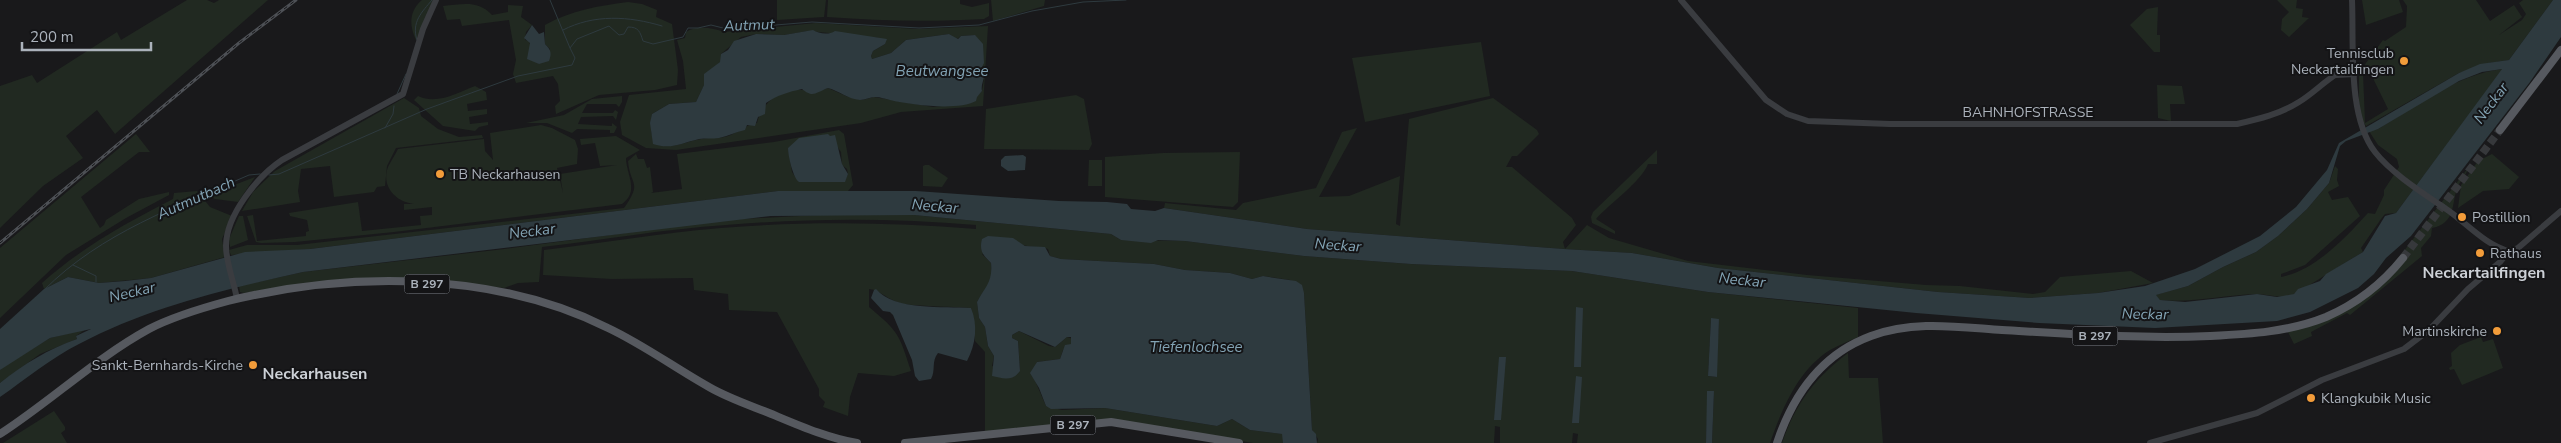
<svg xmlns="http://www.w3.org/2000/svg" width="2561" height="443" viewBox="0 0 2561 443" font-family="'Nunito Sans',sans-serif">
<style>
.green{fill:#212921;fill-rule:evenodd}
.water{fill:#2e3a3f;fill-rule:evenodd}
.lines{fill:none;stroke-linecap:round;stroke-linejoin:round}
.stream{stroke:#2e3a3f;stroke-width:1}
.major-tunnel{stroke:#36383b;stroke-width:8;stroke-dasharray:8 4;stroke-linecap:butt}
.minor{stroke:#3a3c40;stroke-width:6}
.major{stroke:#56595f;stroke-width:8}
.rail-casing{stroke:#4d5055;stroke-width:3}
.rail{stroke:#141416;stroke-width:1;stroke-dasharray:4;stroke-linecap:butt}
.poi-dot{fill:#f29c3a;stroke:#141416;stroke-width:2}
.labels{text-anchor:middle;stroke-width:4;stroke-linejoin:round;paint-order:stroke}
.shield{fill:#141416;stroke:#7e838a;stroke-width:1}
.shield-label{font-size:12px;font-weight:bold;fill:#abb2bb}
.poi-label{font-size:14px;fill:#abb2bb;stroke:#141416;text-anchor:start}
.street-label{font-size:14px;fill:#abb2bb;stroke:#141416}
.water-label{font-size:15px;font-style:italic;fill:#83a4b5;stroke:#141416}
.quarter-label{font-size:16px;font-weight:bold;fill:#ccd0d6;stroke:#141416}
</style>
<rect width="100%" height="100%" fill="#19191b"/>
<!-- green -->
<g class="green">
<path d="M187 0H207L214 3 219 0H268L115 134 97 110 66 136 83 158 43 186 0 228V86L32 75 37 83 117 32 121 40Z"/>
<path d="M422 0H434L416 40C409 25 409 11 422 0Z"/>
<path d="M777 0H826L824 17 777 20Z"/>
<path d="M828 0H960V4L972 7 989 3V16L984 19C931 22 880 21 827 17Z"/>
<path d="M991 0H1045L1044 6 993 21Z"/>
<path d="M2277 0H2297L2296 8 2303 9 2302 17 2309 18 2289 37 2281 30 2282 19 2289 12Z"/>
<path d="M2362 0H2399L2403 12 2366 25Z"/>
<path d="M2403 0H2476L2490 21 2514 5 2522 17 2499 35 2522 20 2526 14 2519 3 2523 0H2553L2509 60 2489 63 2459 73 2366 126 2359 115V63L2363 67 2383 40 2385 41 2406 27 2407 6ZM2367 66 2388 109 2365 123 2363 72Z"/>
<path d="M628 2 642 4 657 10 656 17 672 24 678 70 677 85 655 90 599 95 556 114 555 106 560 101 558 84 553 76 516 83 513 74 516 60 509 20 462 26 460 19 447 20 443 6C463 4 478 0 492 15L508 12V5L523 6 521 17 532 25 526 32 525 40 529 41 531 48 528 56 539 64 550 49 545 44V25C572 10 598 6 628 2Z"/>
<path d="M2158 7 2157 35H2160V52H2154L2130 25 2147 9Z"/>
<path d="M816 23 917 29 988 26 983 106 901 112 861 123 676 150 646 148 622 135 620 122 629 95 686 89 683 61 677 40 685 38 686 32C696 25 713 28 724 32ZM808 31 879 38 885 44 873 51 871 56 872 59 891 53 906 40 949 34 957 39 961 36 974 35 981 69 985 73 982 91 976 97 949 105 933 107 874 97 862 100 846 96 828 88C818 92 810 90 800 90 780 88 761 104 757 123 745 125 739 132 728 136 719 139 710 137 701 139 684 142 677 148 658 145 649 136 651 126 652 114L669 104 696 102 711 71 722 60 721 54 741 37 756 34 784 35Z"/>
<path d="M1481 42 1490 96 1365 122 1352 58Z"/>
<path d="M2503 69 2396 213 2385 214 2381 219 2361 248 2363 252C2339 266 2317 281 2294 294 2283 300 2268 294 2256 294 2223 295 2193 303 2160 300L2155 295 2188 286 2223 267 2256 252 2278 236 2307 209 2329 183 2335 166 2338 169 2337 180 2339 186 2328 192 2332 200 2348 197 2360 216 2305 265 2281 274V277C2316 270 2345 238 2368 213L2375 214 2384 195V190L2399 167 2397 159 2378 145 2369 131 2378 129C2417 106 2457 74 2503 69Z"/>
<path d="M2157 85 2182 86 2185 104H2170L2171 121 2158 118Z"/>
<path d="M475 86 486 92 487 100 467 104 468 111 487 109V114L469 117 470 124 488 122V125L479 127 475 131 443 126 414 100 418 96C437 105 457 93 475 86Z"/>
<path d="M1076 95 1084 99 1092 144 1089 150 984 149 986 109Z"/>
<path d="M622 96V102L619 107 616 104H587L582 113H613L615 110 618 112 616 120 613 116 581 117 578 124 612 126V123L617 127 614 133H610V130L577 129 572 133 547 123H526L564 115 592 99Z"/>
<path d="M404 98 419 108 421 116 438 129 459 137 482 135 483 138 396 148 387 166 385 186 377 187 374 192 334 197 330 166 301 169 298 191 300 202 242 211 253 192 275 171Z"/>
<path d="M1493 98 1537 130 1539 134 1517 156H1512L1506 167H1512L1572 218 1576 225 1563 242 1565 249 1587 225 1609 238 1688 261 1807 275 1926 285 1960 286 2033 294 2045 292 2060 277 2131 271 2153 283 2098 293 2030 298 1938 292 1718 268 1632 253 1564 249 1307 229 1164 208 1165 203 1236 210 1243 203 1316 188 1342 132 1357 128 1319 197 1349 196 1400 176 1396 224 1400 226 1409 119Z"/>
<path d="M541 125 552 128 575 140 578 149 577 164 557 168 563 193 560 174 617 165 600 166 595 143 581 145 580 139 616 136 640 150 626 158C626 174 640 191 622 204L394 232 295 242 261 243 256 242 247 216 253 215 257 241 306 236V232L309 231 307 220 290 216 289 213 358 202 362 231 421 225 420 216 432 215V207L404 210V204H414C395 202 381 186 388 167 391 161 395 155 398 149L484 139 485 151 493 160 490 133Z"/>
<path d="M839 130 844 134 853 185 848 191H778L310 249 231 255 229 250 247 245H297L624 208C643 181 630 186 628 161L636 154 638 159H644L647 168 650 167 653 192 651 193 682 189 677 154 774 142ZM830 136 841 152 842 165 847 169 848 174 844 182H799L792 172 788 148Z"/>
<path d="M136 134 150 152H139L81 197 100 228 104 225 106 220 139 199 169 192V195L126 218 66 255 0 318V248Z"/>
<path d="M1657 150V164H1648C1641 182 1609 204 1596 219L1615 231V234L1592 223 1591 217 1593 212Z"/>
<path d="M1240 152 1238 202 1233 207 1105 197V157L1163 153Z"/>
<path d="M2492 154 2519 177 2509 189 2483 191 2458 208 2461 185 2478 161Z"/>
<path d="M1089 160H1102V186H1088Z"/>
<path d="M925 165H929L948 178 942 187 923 186V166Z"/>
<path d="M2468 168C2467 174 2461 180 2458 186 2451 202 2457 223 2432 228L2431 236 2421 248 2422 256 2350 315 2347 313 2311 332 2312 336 2294 344 2288 332 2359 303 2400 256Z"/>
<path d="M255 177 238 202 215 199 208 195Z"/>
<path d="M197 191 210 207 232 216 222 239 225 257 151 278 99 283 68 277 44 289 42 283C81 248 126 223 173 199L174 193Z"/>
<path d="M819 215H914L1111 234 1121 240 1185 241 1304 256 1411 264 1572 271 1708 292 1858 308V337C1849 341 1839 345 1830 350 1798 370 1782 409 1770 443H1712L1714 391H1708L1706 443H1577L1578 434 1573 433 1572 443H1500V427L1495 426 1494 443H1317L1318 439 1312 430 1304 293 1290 280 1263 276 1252 279 1230 273 1185 270 1154 264 1061 259 1050 256 1048 249C1038 246 1027 248 1019 243L982 254 991 263C994 284 986 286 977 302L979 318 985 327 988 346 994 356 992 366 1020 371 1018 341 1012 338V335L1019 331 1049 346 1055 347 1067 337 1073 339 1071 344 1063 350 1060 359 1037 362 1033 376 1046 406 1062 410 1105 408 1217 426 1232 419 1250 430 1283 434V443H1253L1119 421 985 432V352L975 341 971 308C949 306 926 307 904 304 890 302 881 290 869 289V307C899 332 899 334 911 371L894 376 858 373 850 397 848 416 823 407 825 402 819 396V389L777 312 729 310 728 294 694 290 693 278 612 279 543 275 544 250C603 243 662 233 721 228 806 221 891 222 976 229V225C893 218 810 218 726 225 665 229 603 240 542 247L539 282 518 283 504 288 417 279H362L307 283 244 293 240 292 239 286 303 272 496 250 723 220ZM1711 319H1719L1716 377 1708 376Z"/>
<path d="M239 216H243L248 240 230 247 229 239Z"/>
<path d="M86 329 76 336 77 339 40 354 0 383V370L4 366 50 338Z"/>
<path d="M2481 337 2483 342 2493 339 2503 368 2462 385 2454 369 2450 370 2449 368 2452 366 2451 353 2460 345Z"/>
<path d="M1848 353 1849 378H1878L1883 443H1782C1796 403 1814 379 1848 353Z"/>
<path d="M54 411 65 427V430L61 433 67 443H3Z"/>
</g>
<!-- water -->
<g class="water">
<path d="M2553 0H2561V37L2530 82 2411 236 2386 258 2374 274 2358 288 2310 312 2277 321 2155 328 2039 323 1916 313 1708 292 1572 271 1411 264 1304 256 1185 241 1158 240 1151 243 1121 240 1111 234 914 215 771 216 303 272C226 289 149 307 79 344 51 358 26 379 0 397V383C24 364 48 349 77 339L76 336 91 329 50 338 0 370V329L44 289 68 277 99 283 125 281 151 278 245 252 310 249 778 191H916L1059 201 1107 202 1127 204 1131 209 1155 211 1164 208 1307 229 1564 249 1632 253 1718 268 1938 292 2030 298 2098 293 2145 286 2195 269 2260 236 2296 207 2327 170 2339 143 2459 73 2480 64 2509 60ZM2502 69 2396 213 2385 216 2363 252 2326 274 2320 281 2298 289 2294 294 2277 297 2257 294 2185 302 2160 300 2156 295 2188 286 2223 267 2256 252 2278 236 2307 209 2329 183 2340 146 2346 141 2378 129 2459 81 2482 72Z"/>
<path d="M532 25 539 34 544 32 545 44C551 50 552 53 549 61L539 64 527 59 530 43 524 38Z"/>
<path d="M813 30C819 34 829 35 835 31L887 39 885 44 873 51 871 56 872 59 891 53 906 40 949 34 958 39 961 36 975 35 983 44 984 63 981 69C988 77 980 82 982 91L977 97 976 101C958 111 911 105 890 100 885 99 881 97 875 97 870 97 865 100 860 100 848 99 839 91 828 88 815 93 813 98 802 89 788 92 778 95 766 103L765 114 758 117 755 126 747 125 745 130C736 132 728 136 719 138 712 139 706 138 699 139 682 143 671 150 653 144L650 123 652 114 669 104 696 102 704 85V74L720 62 721 54 728 50 734 41 756 34 784 35Z"/>
<path d="M828 134 830 136 835 135 842 164 848 174 845 182H799C793 178 788 155 788 148L799 138Z"/>
<path d="M1023 155 1026 157 1025 170 1008 171 1001 166V160L1005 156Z"/>
<path d="M988 236 1013 238 1025 246 1045 247 1050 256 1061 259 1154 264 1185 270 1230 273 1252 279 1263 276 1275 278 1296 281 1302 285 1304 293 1312 430 1316 434 1317 443H1283L1282 434 1250 430 1232 419 1217 426 1105 408 1051 409 1046 406 1039 388 1030 373 1037 362 1060 359 1065 345 1071 344V337H1067L1055 347 1019 331 1012 335V338L1018 341 1020 371C1012 382 1002 378 992 376L994 356 988 346 985 327 979 318 977 302C985 287 993 282 991 263 983 255 979 251 982 239Z"/>
<path d="M876 289C894 311 944 306 971 308 978 325 976 344 967 361L938 353C931 362 936 370 931 379L919 381 915 376 912 360 893 315 890 312 883 311 871 298 874 290Z"/>
<path d="M1576 307 1583 308 1581 367H1574Z"/>
<path d="M1711 318 1719 319 1717 377 1708 376Z"/>
<path d="M1499 357H1506L1501 420H1494Z"/>
<path d="M1576 376 1582 377 1579 423H1572Z"/>
<path d="M1707 391H1714L1712 443H1706Z"/>
</g>
<g class="lines">
<!-- stream -->
<g class="stream">
<path d="M550 0 570 48"/>
<path d="M563 30C594 14 629 16 662 26"/>
<path d="M417 40C411 22 422 12 432 0"/>
<path d="M397 94 406 74"/>
<path d="M385 128 393 114 394 106"/>
<path d="M269 175 279 174 427 109 518 76 572 65 575 58 570 48 577 39 609 26 619 35 624 34 628 27C639 27 640 32 643 41L653 44 683 37 688 28H698L711 25 727 29 812 22 919 28 979 25 1032 11 1083 2 1126 0"/>
<path d="M73 265 96 276V282"/>
<path d="M44 290C102 232 176 207 249 175L260 174"/>
</g>
<!-- major-tunnel -->
<path class="major-tunnel" d="M2403 258 2500 130"/>
<!-- minor -->
<g class="minor">
<path d="M1681 0 1766 100 1787 114 1808 121 1890 124H2237C2259 119 2280 114 2299 102 2315 93 2337 68 2354 67"/>
<path d="M2352 0C2354 44 2347 116 2375 152 2392 174 2426 195 2449 211 2467 224 2487 246 2509 251"/>
<path d="M2336 75 2355 74"/>
<path d="M2509 251 2518 248 2561 211"/>
<path d="M237 299C234 282 226 263 226 246 226 215 258 176 282 160L403 94 423 29 436 0"/>
<path d="M2150 443 2257 413 2322 380 2404 349 2429 330 2468 289 2500 262 2509 251"/>
</g>
<!-- major -->
<g class="major">
<path d="M2500 130 2561 50"/>
<path d="M0 434C51 401 96 358 149 329 174 316 202 308 228 301 350 271 494 271 608 328 644 345 675 368 709 387 728 398 749 405 769 413 798 425 827 438 857 443"/>
<path d="M905 443 1111 422 1239 443"/>
<path d="M1777 443C1793 395 1822 354 1871 336 1913 320 1958 327 2002 330 2072 334 2141 339 2210 336 2249 334 2289 332 2326 317 2356 304 2382 284 2403 258"/>
</g>
<defs>
<path id="rail" d="M0 243 239 43 296 0"/>
</defs>
<!-- rail casing -->
<use href="#rail" class="rail-casing"/>
<!-- rail -->
<use href="#rail" class="rail"/>
</g>
<!-- markers -->
<g class="poi-dot">
<circle cx="2404" cy="61" r="5"/>
<circle cx="440" cy="174" r="5"/>
<circle cx="2462" cy="217" r="5"/>
<circle cx="2480" cy="253" r="5"/>
<circle cx="2497" cy="331" r="5"/>
<circle cx="253" cy="365" r="5"/>
<circle cx="2311" cy="398" r="5"/>
</g>
<g class="labels">
<!-- shield labels -->
<g class="shield">
<rect x="404.5" y="274.5" width="45" height="19" rx="4"/>
<rect x="2072.5" y="326.5" width="45" height="19" rx="4"/>
<rect x="1050.5" y="415.5" width="45" height="19" rx="4"/>
</g>
<g class="shield-label">
<text x="427" y="288">B 297</text>
<text x="2095" y="340">B 297</text>
<text x="1073" y="429">B 297</text>
</g>
<!-- poi labels -->
<g class="poi-label">
<text x="2394" y="58" text-anchor="end">Tennisclub<tspan x="2394" dy="16">Neckartailfingen</tspan></text>
<text x="450" y="179">TB Neckarhausen</text>
<text x="2472" y="222">Postillion</text>
<text x="2490" y="258">Rathaus</text>
<text x="2487" y="336" text-anchor="end">Martinskirche</text>
<text x="243" y="370" text-anchor="end">Sankt-Bernhards-Kirche</text>
<text x="2321" y="403">Klangkubik Music</text>
</g>
<!-- street labels -->
<g class="street-label">
<text x="2028" y="117">BAHNHOFSTRASSE</text>
</g>
<!-- water labels -->
<g class="water-label">
<text transform="translate(749 25) rotate(-2)" y="5">Autmut</text>
<text x="942" y="76">Beutwangsee</text>
<text transform="translate(2491 103) rotate(-53)" y="5">Neckar</text>
<text transform="translate(196 198) rotate(-24)" y="5">Autmutbach</text>
<text transform="translate(935 206) rotate(5)" y="5">Neckar</text>
<text transform="translate(532 231) rotate(-7)" y="5">Neckar</text>
<text transform="translate(1338 245) rotate(4)" y="5">Neckar</text>
<text transform="translate(1742 280) rotate(6)" y="5">Neckar</text>
<text transform="translate(132 292) rotate(-13)" y="5">Neckar</text>
<text transform="translate(2145 314) rotate(1)" y="5">Neckar</text>
<text x="1196" y="352">Tiefenlochsee</text>
</g>
<!-- quarter labels -->
<g class="quarter-label">
<text x="2484" y="278">Neckartailfingen</text>
<text x="315" y="379">Neckarhausen</text>
</g>
</g>
<!-- scale -->
<path d="M22 42v8h129v-8" fill="none" stroke="#abb2bb" stroke-width="2.5"/>
<text x="30" y="42" font-size="15" fill="#abb2bb" stroke="#141416" stroke-width="4" paint-order="stroke">200 m</text>
</svg>
